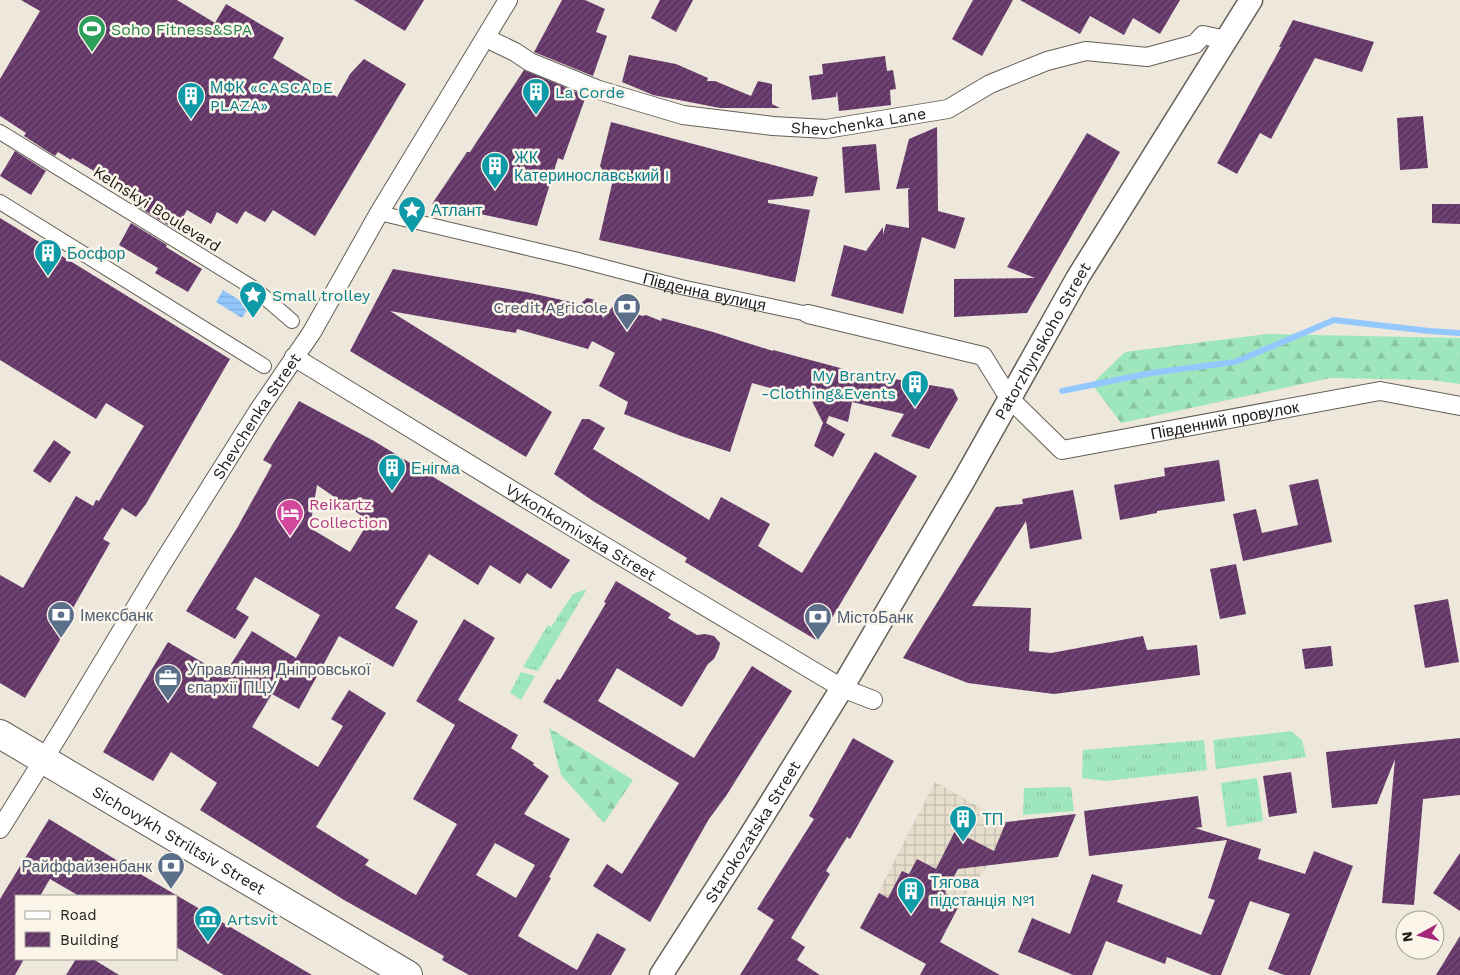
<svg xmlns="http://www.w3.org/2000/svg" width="1460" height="975" font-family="'Work Sans',sans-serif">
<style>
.industrial{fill:url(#industrial-grid)}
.grass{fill:url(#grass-tufts)}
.forest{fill:url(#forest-firs)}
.water{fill:url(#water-rules)}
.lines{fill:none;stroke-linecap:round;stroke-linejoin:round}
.stream{stroke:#93c8ff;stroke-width:6}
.building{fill:url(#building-hatch);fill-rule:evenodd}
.pedestrian-casing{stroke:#656057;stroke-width:16}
.minor-casing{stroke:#656057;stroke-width:20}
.tertiary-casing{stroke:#656057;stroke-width:25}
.primary-casing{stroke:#656057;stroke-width:30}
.pedestrian{stroke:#fff;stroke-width:14}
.minor{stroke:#fff;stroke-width:18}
.tertiary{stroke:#fff;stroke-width:22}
.primary{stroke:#fff;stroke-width:28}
.labels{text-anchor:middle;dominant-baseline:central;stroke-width:5;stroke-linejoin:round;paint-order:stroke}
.leisure-label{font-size:16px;fill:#27864d;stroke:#faf4e9;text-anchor:start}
.culture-label{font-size:16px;fill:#0d838f;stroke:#faf4e9;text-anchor:start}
.street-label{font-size:16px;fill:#22201c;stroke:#faf4e9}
.service-label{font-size:16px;fill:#4e5e75;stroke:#faf4e9;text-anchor:start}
.hotel-label{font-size:16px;fill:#b23c85;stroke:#faf4e9;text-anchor:start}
</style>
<defs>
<pattern id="industrial-grid" width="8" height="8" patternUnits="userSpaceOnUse" patternTransform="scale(1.25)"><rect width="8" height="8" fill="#e6ddcb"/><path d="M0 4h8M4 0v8" fill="none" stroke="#c5bdae"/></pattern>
<pattern id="grass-tufts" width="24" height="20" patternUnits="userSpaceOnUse" patternTransform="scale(1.25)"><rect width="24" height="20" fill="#9ee6bb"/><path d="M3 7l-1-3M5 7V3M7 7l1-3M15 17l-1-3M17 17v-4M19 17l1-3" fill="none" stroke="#88c5a0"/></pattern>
<pattern id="forest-firs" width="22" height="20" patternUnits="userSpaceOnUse" patternTransform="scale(1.25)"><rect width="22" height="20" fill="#9ee6bb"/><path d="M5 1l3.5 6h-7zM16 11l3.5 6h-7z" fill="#88c5a0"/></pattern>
<pattern id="water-rules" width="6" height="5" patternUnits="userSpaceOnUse" patternTransform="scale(1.25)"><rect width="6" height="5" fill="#93c8ff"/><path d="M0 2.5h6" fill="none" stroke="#7eacda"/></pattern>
<pattern id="building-hatch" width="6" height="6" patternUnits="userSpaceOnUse" patternTransform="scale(1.25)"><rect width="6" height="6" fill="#633667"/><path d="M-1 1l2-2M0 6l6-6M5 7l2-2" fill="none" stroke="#755178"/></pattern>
</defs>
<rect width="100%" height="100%" fill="#ede7dc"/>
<path class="industrial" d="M935 782 1006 822 988 865 961 902 928 964 860 928Z"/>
<path class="grass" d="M587 589 538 671 523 667 548 625 551 627 573 594Z
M521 672 535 676 521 700 510 693Z
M1291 731 1302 740 1306 757 1216 769 1213 740Z
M1204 740 1207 770 1105 781 1082 778 1083 750Z
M1257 778 1263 821 1227 827 1221 783Z
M1071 787 1074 811 1023 815 1024 788Z"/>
<path class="forest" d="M1267 334 1460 338V384L1432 380 1330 378 1121 423 1092 384 1125 352Z
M549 728 633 780 604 823 561 775Z"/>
<path class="water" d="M223 290 249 306 242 318 216 302Z"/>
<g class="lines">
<path class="stream" d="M1062 391 1151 373 1235 362 1334 320 1429 331 1460 333"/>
</g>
<path class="building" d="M21 0H177L215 23 226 4 284 38 273 58 337 97 350 74 364 59 406 84 315 236 273 210 265 222 245 211 237 224 217 212 211 224 187 210 176 230 140 208 145 201 72 158 71 160 58 152 55 156 24 136 26 133 0 116V79L40 11Z
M354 0H424L405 31Z
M562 0H585L605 9 596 32 607 36 593 76 534 52Z
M660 0H693L676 32 651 18Z
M973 0H1013L982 56 952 39Z
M1020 0H1180L1160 34 1133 18 1124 35 1090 16 1080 34Z
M1293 20 1374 42 1362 72 1315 58 1271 139 1260 133 1237 174 1217 163 1281 47H1279Z
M629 55 676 64 708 78 707 81H715L751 96 758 81 772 84V104L780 108H720L653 95 622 82Z
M885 56 887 71 893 70 896 89 890 90 891 105 839 111 837 91 836 97 812 100 809 76 823 74 822 64Z
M524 70 586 96 563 160 558 158 537 226 432 204 467 152H470Z
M1423 116 1428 168 1400 170 1397 118Z
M611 122 818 177 813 196 768 200V203L810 210 795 282 599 240 612 184 600 166Z
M937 127 938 211 965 218 955 249 922 237 903 314 831 296 844 245 866 251 883 227V235L886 224 909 228 908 190 910 188 896 189 909 139Z
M1087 133 1120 152 1027 313 954 317V279L1035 278 1007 267Z
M876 144 880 190 845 193 842 147Z
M15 151 46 171 31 195 0 176Z
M1432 204H1460V224L1432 223Z
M0 218 230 359 146 504 136 517 122 508 103 539 110 543 69 615 73 618 25 698 0 683V575L23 588 76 496 93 506 96 500 99 501 144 426 106 403 96 419 0 360Z
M131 223 167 245 166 247 202 269 188 292 155 273 158 268 119 245Z
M393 269 526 292 580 304 587 298 596 300 603 318 615 304 642 316 646 315 661 321 662 318 713 332 773 351V350L859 373 953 389 958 399 929 449 891 436 904 414 852 402 848 422 829 416 826 423 845 434 833 457 814 446 823 423 811 399 752 383 730 452 681 436 624 414 628 402 599 386 615 353 592 341 588 349 517 329 516 333 390 311 552 412 526 457 350 351Z
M299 401 374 441 570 560 551 589 527 573 520 584 490 565 478 585 429 554 395 608 418 621 393 667 339 636 299 709 272 694 252 727 318 767 343 726 331 719 349 690 386 713 316 827 369 860 365 865 416 895 457 824 413 799 455 725 416 701 464 619 495 638 458 700 518 735 511 748 534 763 533 765 549 776 524 814 570 839 549 877 551 878 518 936 577 970 597 933 626 949 611 975H469L442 960 444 956 344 900 200 810 217 783 171 752 153 781 103 752 168 642 224 675 252 631 296 658 320 615 255 577 236 609 249 617 235 639 186 611 237 528 272 465 263 460ZM317 485 369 521 350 552 310 528ZM495 843 535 865 516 898 476 875Z
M582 419H589L605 428 593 449 709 520 721 497 770 524 758 546 802 573 875 452 917 476 818 641 685 562 687 558 593 501 554 474Z
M54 440 71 452 50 483 33 471Z
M1219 460 1225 501 1157 511V513L1120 520 1114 485 1165 476 1164 468Z
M1318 479 1332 542 1243 561 1233 514 1256 509 1262 533 1298 525 1289 485Z
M1073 490 1082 539 1030 549 1026 521 972 606 1031 608 1029 651 1051 653 1143 636 1147 650 1197 645 1200 675 1054 694 968 683 903 658 996 507 1023 504 1022 499Z
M1236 564 1246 614 1220 619 1210 569Z
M616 581 671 614 668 618 697 635 705 634 714 636 720 643 719 648 714 659 708 664 682 707 617 668 598 701 694 758 752 666 792 691 726 796 709 819 650 922 593 886 607 864 622 874 679 783 543 702 557 679 560 680 606 603 604 602Z
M1448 599 1459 662 1425 668 1414 605Z
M1331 646 1333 666 1305 669 1302 649Z
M853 738 894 761 850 839 847 837 826 871 830 874 791 938 805 947 797 960 820 975H740L774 920 757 909 814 819 809 816Z
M1460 738V795L1423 799 1414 905 1382 903 1395 759 1377 804 1332 808 1326 752Z
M1291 772 1297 813 1269 817 1263 776Z
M1198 796 1202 827 1195 828 1261 849 1258 859 1305 874 1314 851 1353 866 1310 975H1284L1268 969 1290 914 1250 901 1221 975H1212L1167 957 1165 964 1106 941 1092 975H1073L1018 952 1032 918 1070 934 1092 874 1123 885 1117 902 1201 935 1215 900 1208 898 1227 840 1089 856 1084 811Z
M1076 814 1058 857 958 869 945 893 961 902 940 942 1000 975H920L926 964 860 928 879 893 888 898 902 871 909 874 917 859 936 869 955 831 994 851 1006 822Z
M49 819 113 858 312 975H224L176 947V896H79L50 879 40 896H16V959H24L15 975H0V899Z
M1460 853V911L1433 893Z
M1460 936V975H1436Z
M76 959H93L119 975H66Z"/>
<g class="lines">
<defs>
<g id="pedestrian">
<path d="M0 132 255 289 292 321"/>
<path d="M0 202 264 366"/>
<path id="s1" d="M379 213 574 259 681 287 808 314"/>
</g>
<g id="minor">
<path id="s2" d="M486 38 515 52 530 62 599 90 683 115 773 126 826 129 948 109 990 84 1047 61 1086 51 1147 57 1195 44 1203 35 1226 40"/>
<path id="s3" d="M808 314 983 356 1009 398 1062 450 1380 391 1460 406"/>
<path id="s4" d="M294 357 569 525 815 672 842 688 873 700"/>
<path id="s5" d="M0 829 60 733 160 567 258 411 312 332 379 213 508 0"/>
</g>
<g id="tertiary">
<path id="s6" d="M661 975 749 838 842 688 964 480 1078 277 1251 0"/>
</g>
<g id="primary">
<path id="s7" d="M0 734 408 975"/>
</g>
</defs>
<use href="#pedestrian" class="pedestrian-casing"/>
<use href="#minor" class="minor-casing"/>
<use href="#tertiary" class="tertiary-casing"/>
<use href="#primary" class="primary-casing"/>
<use href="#pedestrian" class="pedestrian"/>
<use href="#minor" class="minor"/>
<use href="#tertiary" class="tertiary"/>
<use href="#primary" class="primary"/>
</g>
<defs>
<symbol id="stadium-pin" viewBox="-11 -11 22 30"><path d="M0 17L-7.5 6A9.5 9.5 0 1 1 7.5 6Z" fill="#2e9e5b" stroke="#faf4e9"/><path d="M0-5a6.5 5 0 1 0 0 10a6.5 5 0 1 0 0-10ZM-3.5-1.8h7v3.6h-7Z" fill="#fff"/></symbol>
<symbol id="building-pin" viewBox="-11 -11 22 30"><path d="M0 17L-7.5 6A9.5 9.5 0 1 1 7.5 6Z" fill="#0f9aa8" stroke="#faf4e9"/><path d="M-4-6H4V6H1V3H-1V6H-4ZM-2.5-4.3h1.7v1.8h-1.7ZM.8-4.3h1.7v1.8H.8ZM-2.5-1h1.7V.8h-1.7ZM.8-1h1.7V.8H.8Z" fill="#fff"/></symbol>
<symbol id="sight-pin" viewBox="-11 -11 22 30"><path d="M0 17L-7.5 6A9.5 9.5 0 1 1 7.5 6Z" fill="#0f9aa8" stroke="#faf4e9"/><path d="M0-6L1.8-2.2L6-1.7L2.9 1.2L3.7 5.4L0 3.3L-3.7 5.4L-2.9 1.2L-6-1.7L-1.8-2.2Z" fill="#fff"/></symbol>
<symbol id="bank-pin" viewBox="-11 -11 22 30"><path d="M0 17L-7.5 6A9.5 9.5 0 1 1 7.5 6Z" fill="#5c6f8a" stroke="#faf4e9"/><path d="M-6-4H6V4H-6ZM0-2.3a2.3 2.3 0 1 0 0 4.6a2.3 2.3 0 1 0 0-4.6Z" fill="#fff"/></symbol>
<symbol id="hotel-pin" viewBox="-11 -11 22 30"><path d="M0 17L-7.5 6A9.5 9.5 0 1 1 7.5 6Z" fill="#d1479c" stroke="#faf4e9"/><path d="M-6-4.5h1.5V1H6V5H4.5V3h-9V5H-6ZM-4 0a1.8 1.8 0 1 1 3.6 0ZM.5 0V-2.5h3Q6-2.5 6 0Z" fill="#fff"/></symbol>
<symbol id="office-pin" viewBox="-11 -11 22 30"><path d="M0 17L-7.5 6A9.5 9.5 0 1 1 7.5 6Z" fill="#5c6f8a" stroke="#faf4e9"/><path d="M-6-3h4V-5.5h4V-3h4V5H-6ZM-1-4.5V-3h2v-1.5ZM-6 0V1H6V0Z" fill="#fff"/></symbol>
<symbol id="museum-pin" viewBox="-11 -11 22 30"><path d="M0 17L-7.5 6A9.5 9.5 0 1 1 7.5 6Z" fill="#0f9aa8" stroke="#faf4e9"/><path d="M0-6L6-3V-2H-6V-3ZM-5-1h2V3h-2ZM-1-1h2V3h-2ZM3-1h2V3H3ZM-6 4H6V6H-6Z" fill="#fff"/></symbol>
</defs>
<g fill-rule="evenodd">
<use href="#stadium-pin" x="76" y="13" width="32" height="43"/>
<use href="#building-pin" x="520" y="76" width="32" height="43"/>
<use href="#building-pin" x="175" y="80" width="32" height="43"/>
<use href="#building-pin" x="479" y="150" width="32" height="43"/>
<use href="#sight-pin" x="396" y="194" width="32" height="43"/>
<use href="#building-pin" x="32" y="237" width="32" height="43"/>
<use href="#sight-pin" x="237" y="279" width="32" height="43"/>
<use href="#bank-pin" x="611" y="291" width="32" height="43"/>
<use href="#building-pin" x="899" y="368" width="32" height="43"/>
<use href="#building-pin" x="376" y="452" width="32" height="43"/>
<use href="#hotel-pin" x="274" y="497" width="32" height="43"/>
<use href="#bank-pin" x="45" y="599" width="32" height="43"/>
<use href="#bank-pin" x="802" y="601" width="32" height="43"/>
<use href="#office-pin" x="152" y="662" width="32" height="43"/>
<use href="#building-pin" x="947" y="803" width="32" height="43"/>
<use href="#bank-pin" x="155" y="850" width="32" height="43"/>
<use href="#building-pin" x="895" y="875" width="32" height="43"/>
<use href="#museum-pin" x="192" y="903" width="32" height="43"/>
</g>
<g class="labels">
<g class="leisure-label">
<text x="111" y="29">Soho Fitness&amp;SPA</text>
</g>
<g class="culture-label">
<text x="210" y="87">МФК «CASCADE<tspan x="210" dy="18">PLAZA»</tspan></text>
<text x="555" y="92">La Corde</text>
<text x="514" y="157">ЖК<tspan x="514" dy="18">Катеринославський I</tspan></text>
<text x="431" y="210">Атлант</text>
<text x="67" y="253">Босфор</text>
<text x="272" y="295">Small trolley</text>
<text x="896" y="375" text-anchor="end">My Brantry<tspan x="896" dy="18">-Clothing&amp;Events</tspan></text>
<text x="411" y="468">Енігма</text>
<text x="982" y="819">ТП</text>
<text x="930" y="882">Тягова<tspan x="930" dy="18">підстанція №1</tspan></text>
<text x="227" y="919">Artsvit</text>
</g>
<g class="street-label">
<text stroke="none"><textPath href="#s2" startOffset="389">Shevchenka Lane</textPath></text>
<text transform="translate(157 209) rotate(32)">Kelnskyi Boulevard</text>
<text stroke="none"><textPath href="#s1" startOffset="335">Південна вулиця</textPath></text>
<text stroke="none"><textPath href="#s6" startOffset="740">Patorzhynskoho Street</textPath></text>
<text stroke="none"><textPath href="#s5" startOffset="486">Shevchenka Street</textPath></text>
<text stroke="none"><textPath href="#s3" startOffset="469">Південний провулок</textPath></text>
<text stroke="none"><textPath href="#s4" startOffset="336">Vykonkomivska Street</textPath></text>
<text stroke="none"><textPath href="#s6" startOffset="170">Starokozatska Street</textPath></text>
<text stroke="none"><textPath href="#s7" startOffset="208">Sichovykh Striltsiv Street</textPath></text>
</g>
<g class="service-label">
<text x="608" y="307" text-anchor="end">Credit Agricole</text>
<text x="80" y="615">Імексбанк</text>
<text x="837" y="617">МістоБанк</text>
<text x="187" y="669">Управління Дніпровської<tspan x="187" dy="18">єпархії ПЦУ</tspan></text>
<text x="152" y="866" text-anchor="end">Райффайзенбанк</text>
</g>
<g class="hotel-label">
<text x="309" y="504">Reikartz<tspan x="309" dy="18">Collection</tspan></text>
</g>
</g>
<rect x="15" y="895" width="162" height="65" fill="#faf4e9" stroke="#a49f97"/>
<rect x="25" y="911" width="25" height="8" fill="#ffffff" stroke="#a49f97"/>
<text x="60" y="920" font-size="15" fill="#22201c">Road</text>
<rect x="25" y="932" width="25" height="15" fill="url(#building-hatch)" stroke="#a49f97"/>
<text x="60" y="945" font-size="15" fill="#22201c">Building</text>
<g transform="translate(1420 935) rotate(262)"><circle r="24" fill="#faf4e9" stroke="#a49f97"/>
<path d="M0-4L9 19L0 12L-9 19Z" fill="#a52779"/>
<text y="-8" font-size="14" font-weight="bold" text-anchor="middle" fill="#22201c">N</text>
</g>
</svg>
